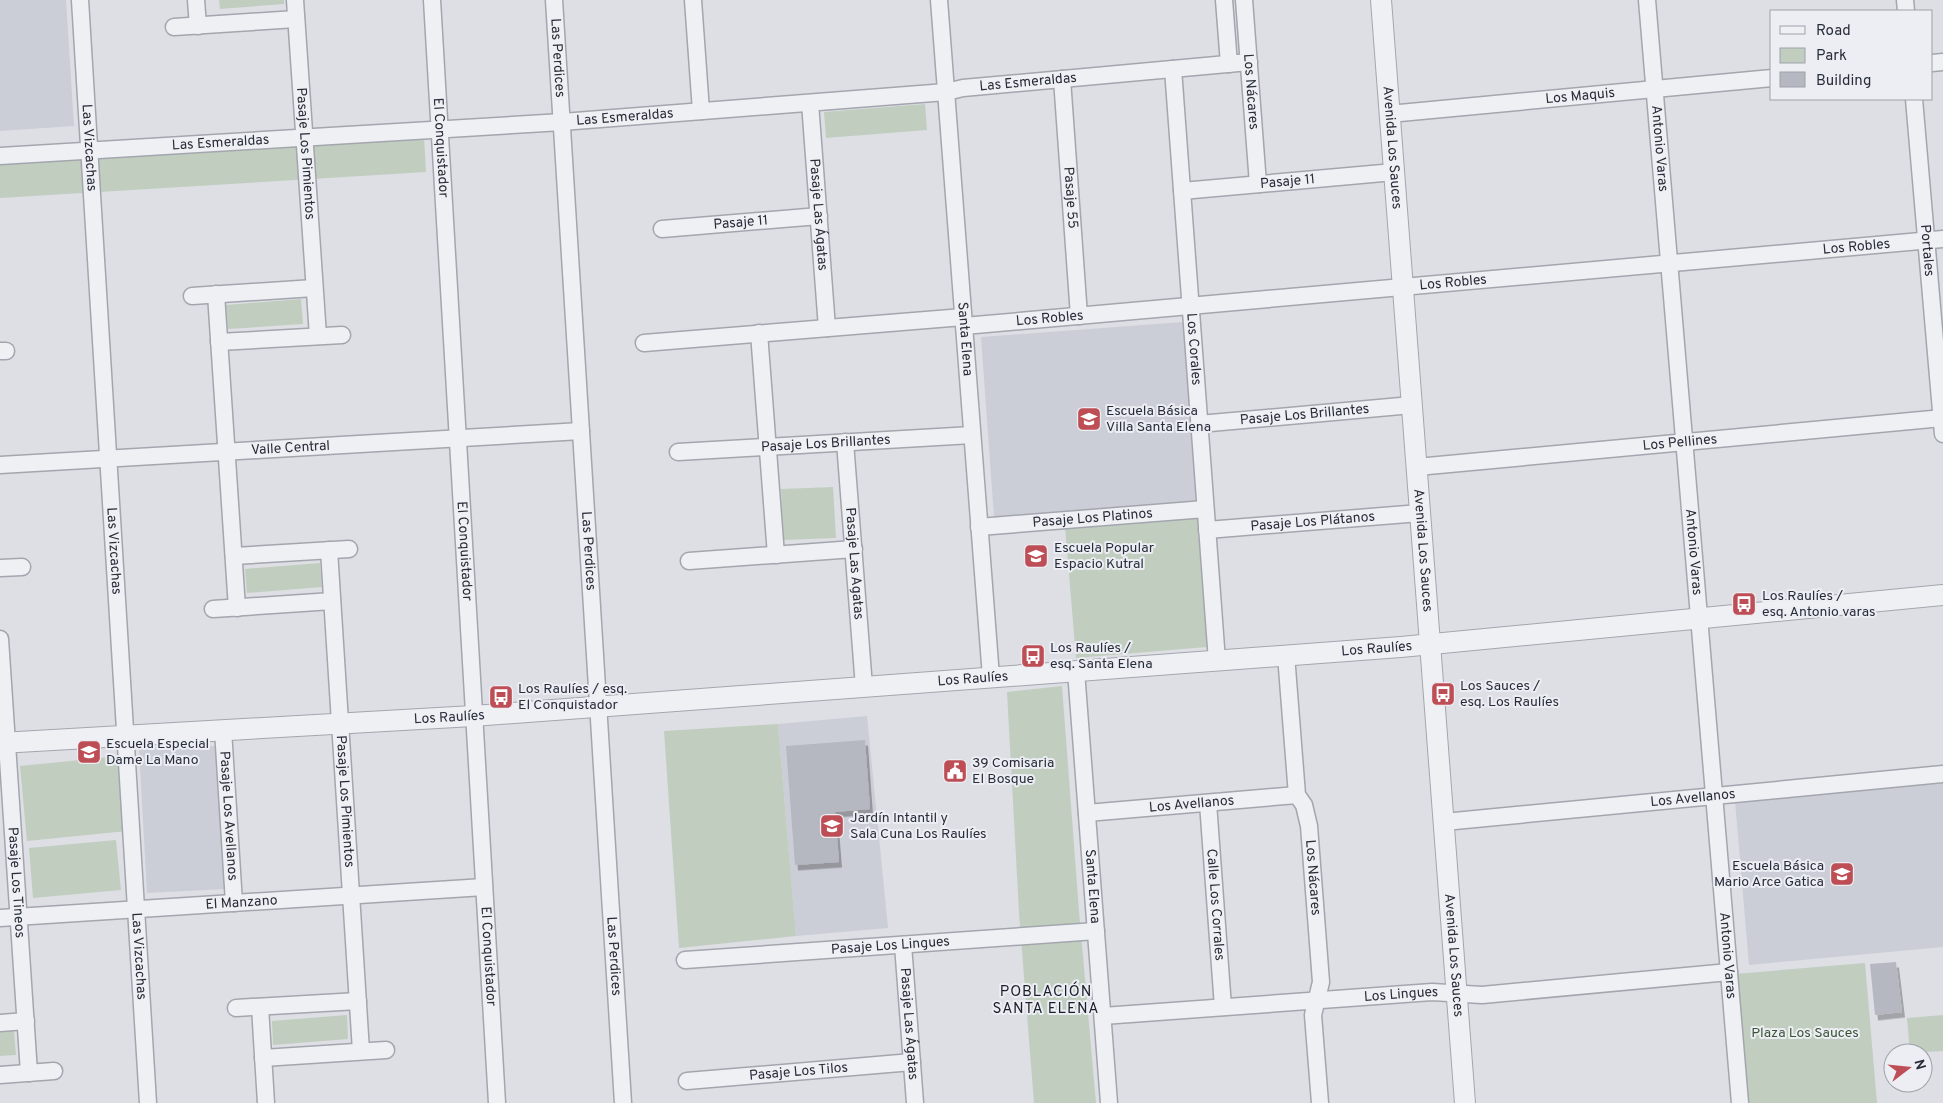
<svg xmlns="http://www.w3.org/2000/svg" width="1943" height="1103" font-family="Overpass,sans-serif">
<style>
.built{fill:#cbced6}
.green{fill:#c1cebf}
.building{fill:#b5b8c1;filter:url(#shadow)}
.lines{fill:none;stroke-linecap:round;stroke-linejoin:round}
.minor-casing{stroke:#a3a6ae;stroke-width:19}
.tertiary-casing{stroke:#a3a6ae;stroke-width:22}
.minor{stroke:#eff0f4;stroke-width:16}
.tertiary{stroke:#eff0f4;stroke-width:20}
.labels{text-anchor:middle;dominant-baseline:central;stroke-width:4;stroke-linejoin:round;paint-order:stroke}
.street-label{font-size:14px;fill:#282d3a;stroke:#eceef3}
.poi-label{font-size:14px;fill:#282d3a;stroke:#eceef3;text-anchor:start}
.park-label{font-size:14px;fill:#3a5437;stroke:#eceef3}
.neighbourhood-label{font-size:15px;letter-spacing:1px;fill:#1a1e2a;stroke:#eceef3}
</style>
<defs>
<filter id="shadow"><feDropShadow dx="3" dy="5.5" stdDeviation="0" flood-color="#0004"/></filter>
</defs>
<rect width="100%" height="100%" fill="#dddfe5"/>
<path class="built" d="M0 0H66L74 126 0 131Z
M1183 322 1197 502 994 517 981 337Z
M867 716 888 928 796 936 778 724Z
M217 746 226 889 147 893 139 748Z
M1943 783V947L1749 965 1735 801Z"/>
<path class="green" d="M219 0H284V4L220 9Z
M925 104 927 130 826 138 824 112Z
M424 137 426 172 0 198V164Z
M301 299 303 324 228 329 226 305Z
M833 487 836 538 783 540 781 489Z
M1197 516 1207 647 1076 658 1065 527Z
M320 563 322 587 247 593 245 569Z
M1062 686 1079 911 1096 1103H1034L1019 913 1007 692Z
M778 724 796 936 679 948 664 731Z
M120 756 127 831 27 841 20 766Z
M116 840 121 890 33 898 29 848Z
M1865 963 1877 1103H1746L1735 974Z
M347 1015 348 1039 273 1045 272 1021Z
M1943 1015V1051L1910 1053 1907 1018Z
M14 1031 16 1055 0 1056V1032Z"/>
<path class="building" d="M865 740 870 809 835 812 839 862 795 865 786 746Z
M1896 962 1902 1012 1875 1015 1870 964Z"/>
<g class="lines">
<defs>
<g id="minor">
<path id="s1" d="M80 0 148 1103"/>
<path d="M196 0 198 26"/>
<path id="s2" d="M295 0 318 336"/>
<path id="s3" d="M432 0 497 1103"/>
<path id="s4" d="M554 0 623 1103"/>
<path d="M693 0 701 111"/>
<path id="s5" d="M939 0 991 677"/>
<path d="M1224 0 1229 64"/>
<path id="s6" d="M1244 0 1258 184"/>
<path id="s7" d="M1647 0 1740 1103"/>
<path d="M1905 0 1906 11"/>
<path d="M174 27 296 19"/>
<path d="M1932 63 1943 62"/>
<path id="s8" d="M1173 69 1217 661"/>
<path id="s9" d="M1062 79 1079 316"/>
<path id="s10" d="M1914 99 1943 434"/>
<path id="s11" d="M810 103 827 328"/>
<path id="s12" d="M1389 114 1772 78"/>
<path id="s13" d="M0 156 562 122 946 92 963 88 1249 62"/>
<path id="s14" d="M1182 191 1394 172"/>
<path id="s15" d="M662 229 819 216"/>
<path d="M216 294 237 608"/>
<path d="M192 296 314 288"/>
<path id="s16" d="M964 326 1943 239"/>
<path d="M759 333 776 555"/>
<path d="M219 342 342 335"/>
<path d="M644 343 963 317"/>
<path d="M0 351H6"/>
<path id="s17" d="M1199 424 1412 405"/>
<path id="s18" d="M845 442 864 687"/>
<path id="s19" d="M678 452 972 435"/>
<path id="s20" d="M0 465 581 431"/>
<path id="s21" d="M1417 467 1943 418"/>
<path id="s22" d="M979 527 1205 509"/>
<path id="s23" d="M1207 530 1420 513"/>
<path id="s24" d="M329 550 361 1051"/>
<path d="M234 556 349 549"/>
<path d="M689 561 854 549"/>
<path d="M0 568 22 567"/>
<path d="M213 609 332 601"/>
<path id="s25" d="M0 639 29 1073"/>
<path id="s26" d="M1286 655 1297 795 1304 805 1309 826 1321 982 1313 1015 1320 1103"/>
<path id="s27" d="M1076 671 1109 1103"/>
<path id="s28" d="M223 730 234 903"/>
<path id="s29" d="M1208 803 1223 1007"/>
<path id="s30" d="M1087 813 1297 795"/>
<path id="s31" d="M1444 822 1943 774"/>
<path id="s32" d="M0 918 484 887"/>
<path id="s33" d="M903 945 915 1103"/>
<path id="s34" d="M685 960 1096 931"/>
<path d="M260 1007 266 1103"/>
<path d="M236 1008 358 1001"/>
<path id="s35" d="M1103 1016 1432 992 1482 995 1729 972"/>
<path d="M0 1023 26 1021"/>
<path d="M263 1058 386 1050"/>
<path d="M0 1075 54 1071"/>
<path id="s36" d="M687 1081 912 1062"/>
</g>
<g id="tertiary">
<path id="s37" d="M1381 0 1465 1103"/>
<path id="s38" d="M0 743 473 716 1401 647 1943 595"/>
</g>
</defs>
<use href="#minor" class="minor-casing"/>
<use href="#tertiary" class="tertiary-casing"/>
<use href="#minor" class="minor"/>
<use href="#tertiary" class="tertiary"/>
</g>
<defs>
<symbol id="school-square" viewBox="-11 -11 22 22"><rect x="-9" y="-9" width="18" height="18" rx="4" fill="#be4e55" stroke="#eceef3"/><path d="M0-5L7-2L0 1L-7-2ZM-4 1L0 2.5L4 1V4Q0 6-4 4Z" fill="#fff"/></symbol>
<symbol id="bus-square" viewBox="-11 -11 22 22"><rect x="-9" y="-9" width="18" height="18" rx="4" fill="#be4e55" stroke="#eceef3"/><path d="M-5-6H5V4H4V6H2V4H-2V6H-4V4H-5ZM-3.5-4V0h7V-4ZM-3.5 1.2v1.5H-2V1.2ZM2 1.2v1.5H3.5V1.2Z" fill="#fff"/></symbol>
<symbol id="civic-square" viewBox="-11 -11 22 22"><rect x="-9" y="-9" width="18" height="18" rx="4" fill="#be4e55" stroke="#eceef3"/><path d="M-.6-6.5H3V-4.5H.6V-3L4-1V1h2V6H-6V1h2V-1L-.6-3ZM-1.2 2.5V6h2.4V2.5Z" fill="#fff"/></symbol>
</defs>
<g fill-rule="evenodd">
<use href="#school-square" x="1075" y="405" width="28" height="28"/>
<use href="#school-square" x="1022" y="542" width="28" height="28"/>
<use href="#bus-square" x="1730" y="590" width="28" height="28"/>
<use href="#bus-square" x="1019" y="642" width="28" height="28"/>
<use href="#bus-square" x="1429" y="680" width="28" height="28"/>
<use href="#bus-square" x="487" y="683" width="28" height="28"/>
<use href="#school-square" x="75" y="738" width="28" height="28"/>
<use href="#civic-square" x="941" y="757" width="28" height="28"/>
<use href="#school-square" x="818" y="812" width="28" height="28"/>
<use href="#school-square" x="1828" y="860" width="28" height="28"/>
</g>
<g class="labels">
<g class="street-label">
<text stroke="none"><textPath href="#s4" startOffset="58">Las Perdices</textPath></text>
<text stroke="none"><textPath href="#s13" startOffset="1031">Las Esmeraldas</textPath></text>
<text stroke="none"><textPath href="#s6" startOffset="92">Los Nácares</textPath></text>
<text stroke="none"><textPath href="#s12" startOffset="192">Los Maquis</textPath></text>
<text stroke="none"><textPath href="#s13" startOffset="626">Las Esmeraldas</textPath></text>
<text stroke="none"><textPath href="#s13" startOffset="221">Las Esmeraldas</textPath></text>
<text stroke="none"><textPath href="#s1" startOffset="148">Las Vizcachas</textPath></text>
<text stroke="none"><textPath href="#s3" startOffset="148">El Conquistador</textPath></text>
<text stroke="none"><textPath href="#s37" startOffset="148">Avenida Los Sauces</textPath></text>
<text stroke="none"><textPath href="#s7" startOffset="149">Antonio Varas</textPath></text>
<text stroke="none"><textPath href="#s2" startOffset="154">Pasaje Los Pimientos</textPath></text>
<text stroke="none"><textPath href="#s14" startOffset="106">Pasaje 11</textPath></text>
<text stroke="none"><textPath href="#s9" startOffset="119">Pasaje 55</textPath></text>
<text stroke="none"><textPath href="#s11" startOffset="112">Pasaje Las Ágatas</textPath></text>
<text stroke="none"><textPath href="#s15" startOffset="79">Pasaje 11</textPath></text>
<text stroke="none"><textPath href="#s16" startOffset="896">Los Robles</textPath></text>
<text stroke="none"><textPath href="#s10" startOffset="152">Portales</textPath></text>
<text stroke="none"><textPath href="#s16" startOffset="491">Los Robles</textPath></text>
<text stroke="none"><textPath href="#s16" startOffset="86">Los Robles</textPath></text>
<text stroke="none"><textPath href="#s5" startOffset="340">Santa Elena</textPath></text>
<text stroke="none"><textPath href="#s8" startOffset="281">Los Corales</textPath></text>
<text stroke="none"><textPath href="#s17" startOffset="106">Pasaje Los Brillantes</textPath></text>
<text stroke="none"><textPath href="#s21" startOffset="264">Los Pellines</textPath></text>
<text stroke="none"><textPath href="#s19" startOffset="148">Pasaje Los Brillantes</textPath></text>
<text stroke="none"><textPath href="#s20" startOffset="291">Valle Central</textPath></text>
<text stroke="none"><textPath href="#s22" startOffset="114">Pasaje Los Platinos</textPath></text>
<text stroke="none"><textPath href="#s23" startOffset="106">Pasaje Los Plátanos</textPath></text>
<text stroke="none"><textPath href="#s37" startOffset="552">Avenida Los Sauces</textPath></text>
<text stroke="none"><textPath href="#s7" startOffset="554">Antonio Varas</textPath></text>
<text stroke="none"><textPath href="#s1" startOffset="552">Las Vizcachas</textPath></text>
<text stroke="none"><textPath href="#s3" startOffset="552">El Conquistador</textPath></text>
<text stroke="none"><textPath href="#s4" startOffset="552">Las Perdices</textPath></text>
<text stroke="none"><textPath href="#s18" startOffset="122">Pasaje Las Agatas</textPath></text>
<text stroke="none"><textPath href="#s38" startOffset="1380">Los Raulíes</textPath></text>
<text stroke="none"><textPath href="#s38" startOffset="975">Los Raulíes</textPath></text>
<text stroke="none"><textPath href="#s38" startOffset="450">Los Raulíes</textPath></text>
<text stroke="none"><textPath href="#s31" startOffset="250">Los Avellanos</textPath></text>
<text stroke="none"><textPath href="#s24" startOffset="252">Pasaje Los Pimientos</textPath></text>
<text stroke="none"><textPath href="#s30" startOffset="105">Los Avellanos</textPath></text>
<text stroke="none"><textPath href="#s28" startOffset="86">Pasaje Los Avellanos</textPath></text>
<text stroke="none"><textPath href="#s26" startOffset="226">Los Nácares</textPath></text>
<text stroke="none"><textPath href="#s25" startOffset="244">Pasaje Los Tineos</textPath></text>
<text stroke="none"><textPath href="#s27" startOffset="216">Santa Elena</textPath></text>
<text stroke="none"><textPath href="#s32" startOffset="242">El Manzano</textPath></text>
<text stroke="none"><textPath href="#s29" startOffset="102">Calle Los Corrales</textPath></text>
<text stroke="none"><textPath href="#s34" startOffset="206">Pasaje Los Lingues</textPath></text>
<text stroke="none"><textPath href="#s37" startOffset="958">Avenida Los Sauces</textPath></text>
<text stroke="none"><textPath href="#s7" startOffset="959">Antonio Varas</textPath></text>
<text stroke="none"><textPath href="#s1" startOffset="958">Las Vizcachas</textPath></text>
<text stroke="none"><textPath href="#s3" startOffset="958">El Conquistador</textPath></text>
<text stroke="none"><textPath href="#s4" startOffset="958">Las Perdices</textPath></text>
<text stroke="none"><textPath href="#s35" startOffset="299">Los Lingues</textPath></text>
<text stroke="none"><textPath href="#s33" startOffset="79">Pasaje Las Ágatas</textPath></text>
<text stroke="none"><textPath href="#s36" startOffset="112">Pasaje Los Tilos</textPath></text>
</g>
<g class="poi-label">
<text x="1106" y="411">Escuela Básica<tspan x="1106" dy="16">Villa Santa Elena</tspan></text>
<text x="1054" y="548">Escuela Popular<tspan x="1054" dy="16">Espacio Kutral</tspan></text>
<text x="1762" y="596">Los Raulíes /<tspan x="1762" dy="16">esq. Antonio varas</tspan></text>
<text x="1050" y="648">Los Raulíes /<tspan x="1050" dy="16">esq. Santa Elena</tspan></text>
<text x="1460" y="686">Los Sauces /<tspan x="1460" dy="16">esq. Los Raulíes</tspan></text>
<text x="518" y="689">Los Raulíes / esq.<tspan x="518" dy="16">El Conquistador</tspan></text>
<text x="106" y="744">Escuela Especial<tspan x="106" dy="16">Dame La Mano</tspan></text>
<text x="972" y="763">39 Comisaria<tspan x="972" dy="16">El Bosque</tspan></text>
<text x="850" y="818">Jardín Intantil y<tspan x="850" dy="16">Sala Cuna Los Raulíes</tspan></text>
<text x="1824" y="866" text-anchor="end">Escuela Básica<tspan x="1824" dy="16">Mario Arce Gatica</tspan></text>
</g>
<g class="park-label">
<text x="1805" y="1033">Plaza Los Sauces</text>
</g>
<g class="neighbourhood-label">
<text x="1046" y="992">POBLACIÓN<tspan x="1046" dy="17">SANTA ELENA</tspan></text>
</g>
</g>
<rect x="1770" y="10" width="162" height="90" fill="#eceef3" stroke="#9ea1a9"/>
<rect x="1780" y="26" width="25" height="8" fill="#eff0f4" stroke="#9ea1a9"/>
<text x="1816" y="35" font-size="15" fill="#282d3a">Road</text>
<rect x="1780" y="48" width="25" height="15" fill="#c1cebf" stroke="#9ea1a9"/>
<text x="1816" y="60" font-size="15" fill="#282d3a">Park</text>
<rect x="1780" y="72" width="25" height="15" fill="#b5b8c1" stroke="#9ea1a9"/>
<text x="1816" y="85" font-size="15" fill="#282d3a">Building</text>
<g transform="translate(1908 1068) rotate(74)"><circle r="24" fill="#eceef3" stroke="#9ea1a9"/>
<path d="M0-4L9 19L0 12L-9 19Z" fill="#be4e55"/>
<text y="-8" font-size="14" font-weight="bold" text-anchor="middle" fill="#282d3a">N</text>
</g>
</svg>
